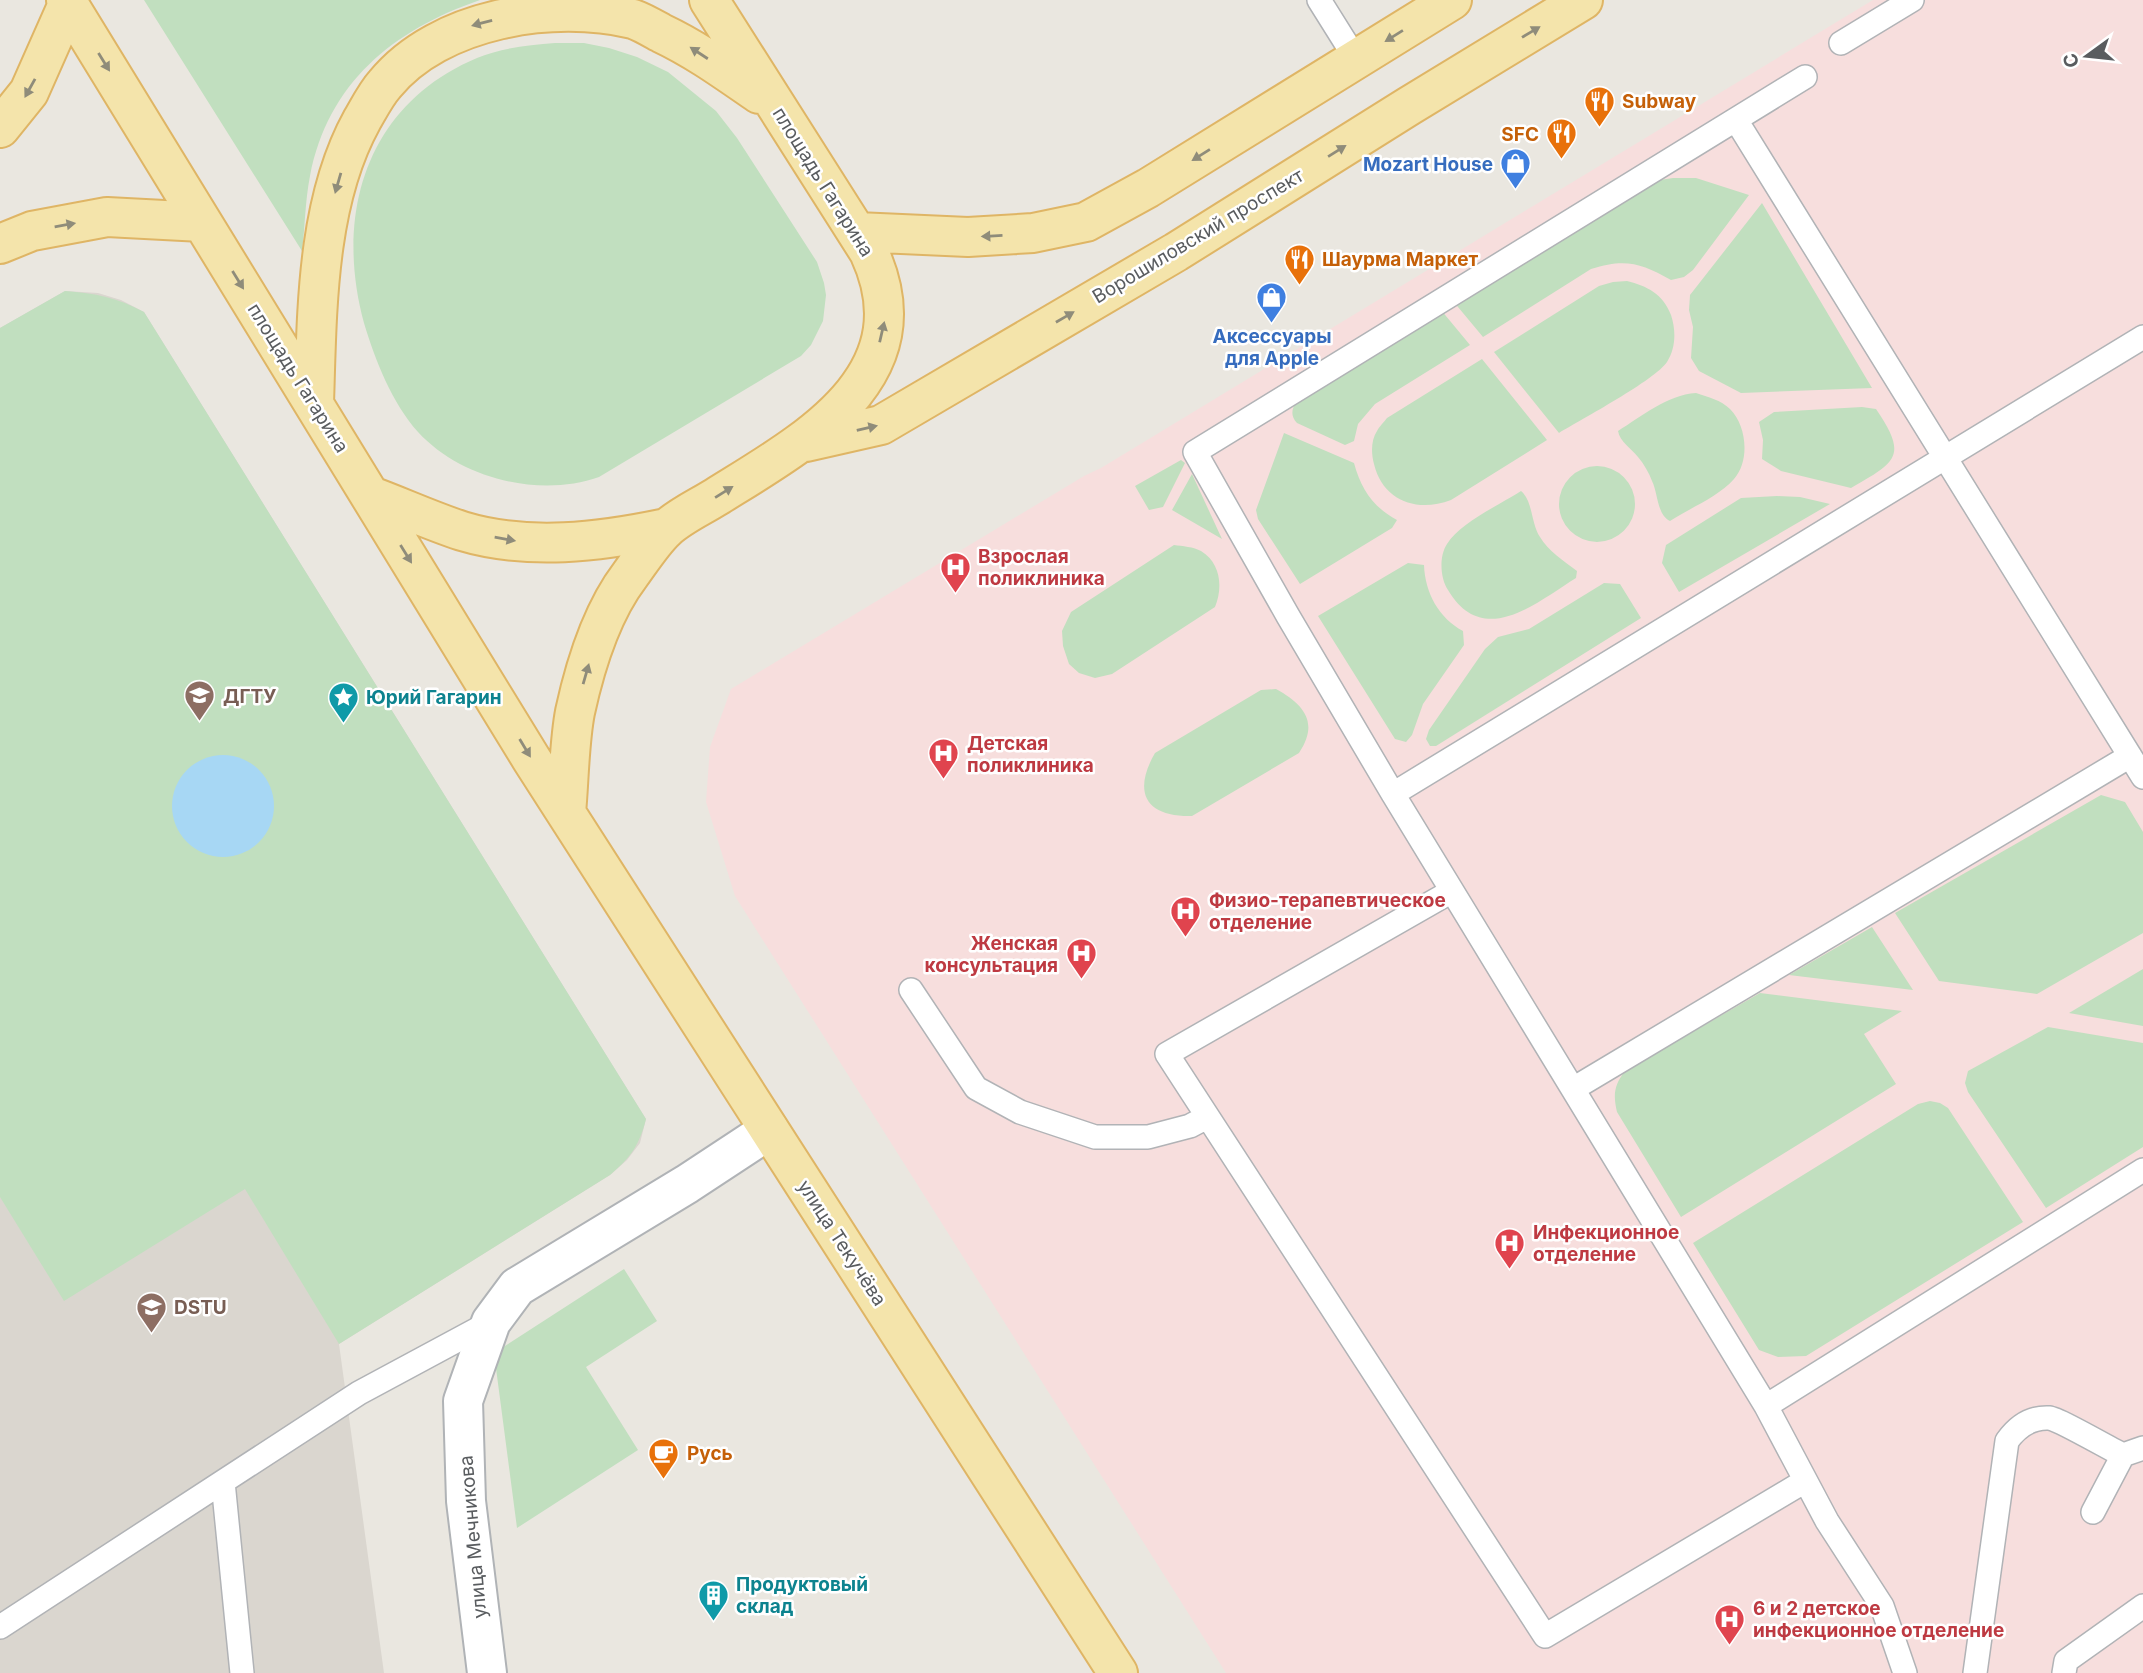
<svg xmlns="http://www.w3.org/2000/svg" width="2143" height="1673" font-family="Inter,sans-serif">
<style>
.education{fill:#dad6cf}
.medical{fill:#f7dedd}
.green{fill:#c1dfbf}
.water{fill:#a7d7f4}
.lines{fill:none;stroke-linecap:round;stroke-linejoin:round}
.lane-casing{stroke:#b1b3b6;stroke-width:26}
.secondary-casing{stroke:#b0b3b6;stroke-width:42}
.primary-casing{stroke:#dfb565;stroke-width:42}
.lane{stroke:#fff;stroke-width:23}
.secondary{stroke:#fff;stroke-width:38}
.primary{stroke:#f4e4ab;stroke-width:38}
.oneway{fill:#8f8c7a}
.labels{text-anchor:middle;dominant-baseline:central;stroke-width:5;stroke-linejoin:round;paint-order:stroke}
.food-label{font-size:19px;font-weight:bold;fill:#c56008;stroke:#fff;text-anchor:start}
.shop-label{font-size:19px;font-weight:bold;fill:#366cbe;stroke:#fff;text-anchor:end}
.street-label{font-size:19px;fill:#595c5f;stroke:#fff}
.health-label{font-size:19px;font-weight:bold;fill:#be3a42;stroke:#fff;text-anchor:start}
.education-label{font-size:19px;font-weight:bold;fill:#785e54;stroke:#fff;text-anchor:start}
.culture-label{font-size:19px;font-weight:bold;fill:#0d838f;stroke:#fff;text-anchor:start}
</style>
<rect width="100%" height="100%" fill="#eae7e0"/>
<path class="education" d="M65 291 98 293 121 300 144 312 646 1119 640 1143 627 1160 610 1175 339 1344 384 1673H0V328Z"/>
<path class="medical" d="M1873 0H2143V1673H1226L735 896 706 802 710 747 731 689 1084 476 1101 468Z"/>
<path class="green" d="M144 0H480C393 30 328 83 310 176 305 201 305 227 302 251Z
M555 43H584L609 48 637 57 668 72 716 111 737 138 817 262 824 283 826 295 823 321 811 345 801 356 599 477C540 498 461 479 418 432 392 403 375 360 364 323 334 213 367 104 477 58 502 48 528 45 555 43Z
M1673 178H1696L1749 195 1693 270 1684 277 1671 280C1641 263 1625 258 1591 269L1483 337 1453 301 1653 181Z
M1762 203 1872 388 1741 393 1699 371 1691 358 1693 327 1689 310 1690 295Z
M1627 281C1647 286 1663 294 1671 315 1676 330 1676 348 1667 362 1655 380 1582 419 1559 433L1494 352 1599 286 1613 282Z
M65 291C95 293 118 298 144 312L646 1119C639 1146 631 1157 610 1175L339 1344 245 1189 64 1301 0 1197V328Z
M1441 310 1470 345 1375 404 1358 424 1354 441 1345 445 1297 423C1286 411 1297 401 1305 392Z
M1482 359 1547 440 1451 500C1417 513 1383 501 1374 464 1371 453 1371 440 1377 431 1379 427 1384 422 1387 418Z
M1696 393C1708 397 1721 400 1730 409 1747 426 1750 461 1734 479 1718 497 1690 508 1670 521 1657 515 1658 493 1652 481 1649 473 1644 464 1638 457 1631 448 1620 442 1618 431 1642 416 1667 395 1696 393Z
M1862 407 1876 409C1908 456 1897 462 1851 488L1781 471 1762 459 1763 440 1759 422 1774 412Z
M1284 433 1354 463C1361 489 1373 507 1397 520L1392 528 1300 584 1258 519 1256 510Z
M1181 460 1185 463 1163 507 1149 510 1135 486Z
M1559 504a38 38 0 1 1 76 0a38 38 0 1 1-76 0Z
M1192 474 1222 539 1172 510Z
M1521 491C1533 501 1531 524 1540 537 1548 551 1564 561 1577 571L1576 578C1536 603 1483 649 1448 590 1440 578 1439 556 1447 544 1460 523 1499 505 1521 491Z
M1777 496 1800 497 1830 504 1679 592 1662 563 1666 545 1741 498Z
M1174 545C1182 546 1194 547 1201 551 1221 563 1223 588 1215 607L1112 674 1095 678 1079 673 1069 664 1063 646 1062 631 1071 612Z
M1408 563 1424 565C1425 593 1439 618 1463 631L1464 645 1423 704 1412 735 1406 742 1395 739 1318 616Z
M1604 583 1620 584 1641 618 1436 746H1430L1426 739 1429 730 1485 649 1498 637 1529 629Z
M1276 689C1305 705 1319 723 1299 753L1192 816C1146 817 1132 793 1155 753L1261 690Z
M2101 795 2125 802 2143 832V933L2037 994 1939 981 1895 913Z
M1872 927 1913 990 1789 975Z
M2143 969V1026L2069 1013Z
M1760 993 1902 1011 1864 1034 1896 1084 1681 1217 1617 1112C1613 1095 1614 1085 1625 1071Z
M2048 1027 2143 1043V1147L2046 1208 1968 1092 1965 1083 1968 1071Z
M1930 1101 1940 1103 1948 1108 2023 1222 1806 1356 1778 1357 1759 1350 1693 1243 1918 1104Z
M624 1269 657 1321 586 1367 638 1450 517 1528 494 1353Z"/>
<path class="water" d="M172 806a51 51 0 1 1 102 0a51 51 0 1 1-102 0Z"/>
<g class="lines">
<defs>
<path id="lane" d="M1319 0 1356 59
M1841 43 1912 0
M1805 77 1195 452 1288 616 1393 794 1766 1406 1827 1521 1882 1606 1905 1673
M1736 120 2143 777
M1393 794 2143 337
M1452 891 1167 1054 1545 1636 1805 1481
M911 990 976 1088 1020 1112 1095 1137H1148L1190 1126 1207 1117
M1573 1089 2130 756
M1766 1406 2143 1170
M223 1482 242 1673
M2093 1512 2123 1455 2143 1448
M0 1627 359 1393 491 1322
M1975 1673 2007 1441C2017 1427 2030 1417 2049 1418 2059 1419 2110 1449 2123 1455
M2064 1673 2066 1661 2143 1606"/>
<path id="secondary" d="M487 1673 466 1501 463 1401 491 1322 517 1287 687 1184 769 1130"/>
<path id="primary" d="M66 0 532 760 1118 1673
M0 128 29 92 68 4
M857 232 968 237 1033 233 1086 222 1148 188 1452 0
M0 244 32 231 107 217 202 222
M314 404C317 312 316 203 362 120 369 108 376 94 385 84 439 18 553 0 633 19 642 22 652 28 661 33 697 50 727 72 759 94
M806 442 881 425 1176 252 1409 106 1583 0
M371 496C401 507 431 521 462 531 528 551 600 542 666 528
M566 813C569 782 569 743 575 712 585 666 601 613 630 575 641 560 653 541 666 529 680 516 700 507 716 497 804 442 927 377 869 252L709 0"/>
</defs>
<use href="#lane" class="lane-casing"/>
<use href="#secondary" class="secondary-casing"/>
<use href="#primary" class="primary-casing"/>
<use href="#lane" class="lane"/>
<use href="#secondary" class="secondary"/>
<use href="#primary" class="primary"/>
</g>
<defs><path id="oneway-solid" d="M-6-.8H1V-3.2L6.5 0L1 3.2V.8H-6Z" transform="scale(1.75)"/></defs>
<g class="oneway">
<use href="#oneway-solid" transform="translate(482 23) rotate(165)"/>
<use href="#oneway-solid" transform="translate(1531 32) rotate(-31)"/>
<use href="#oneway-solid" transform="translate(1394 36) rotate(148)"/>
<use href="#oneway-solid" transform="translate(699 53) rotate(-147)"/>
<use href="#oneway-solid" transform="translate(104 62) rotate(58)"/>
<use href="#oneway-solid" transform="translate(30 88) rotate(119)"/>
<use href="#oneway-solid" transform="translate(1337 151) rotate(-32)"/>
<use href="#oneway-solid" transform="translate(1201 155) rotate(148)"/>
<use href="#oneway-solid" transform="translate(338 183) rotate(106)"/>
<use href="#oneway-solid" transform="translate(65 225) rotate(-10)"/>
<use href="#oneway-solid" transform="translate(992 236) rotate(177)"/>
<use href="#oneway-solid" transform="translate(238 280) rotate(58)"/>
<use href="#oneway-solid" transform="translate(1065 317) rotate(-30)"/>
<use href="#oneway-solid" transform="translate(882 332) rotate(-77)"/>
<use href="#oneway-solid" transform="translate(867 428) rotate(-13)"/>
<use href="#oneway-solid" transform="translate(724 492) rotate(-32)"/>
<use href="#oneway-solid" transform="translate(505 539) rotate(10)"/>
<use href="#oneway-solid" transform="translate(406 554) rotate(58)"/>
<use href="#oneway-solid" transform="translate(586 674) rotate(-74)"/>
<use href="#oneway-solid" transform="translate(525 748) rotate(59)"/>
</g>
<defs>
<symbol id="restaurant-pin" viewBox="-11 -11 22 30"><path d="M0 17L-7.5 6A9.5 9.5 0 1 1 7.5 6Z" fill="#e8710a" stroke="#fff"/><path d="M-5-6h1v4h1v-4h1v4h1v-4h1v5L-1.5 .5V6h-2V.5L-5-1ZM5-6V6H3V1.5H1.5Q1.5-4 5-6Z" fill="#fff"/></symbol>
<symbol id="shop-pin" viewBox="-11 -11 22 30"><path d="M0 17L-7.5 6A9.5 9.5 0 1 1 7.5 6Z" fill="#3f7fe0" stroke="#fff"/><path d="M-5-2.5h2.3a2.7 3.5 0 0 1 5.4 0H5L5.5 6h-11ZM-1.5-2.5h3a1.5 2.3 0 0 0-3 0Z" fill="#fff"/></symbol>
<symbol id="hospital-pin" viewBox="-11 -11 22 30"><path d="M0 17L-7.5 6A9.5 9.5 0 1 1 7.5 6Z" fill="#e0444e" stroke="#fff"/><path d="M-5-5h3v3.5h4V-5h3V5h-3V1.5h-4V5h-3Z" fill="#fff"/></symbol>
<symbol id="university-pin" viewBox="-11 -11 22 30"><path d="M0 17L-7.5 6A9.5 9.5 0 1 1 7.5 6Z" fill="#8d6e63" stroke="#fff"/><path d="M0-5L7-2L0 1L-7-2ZM-4 1L0 2.5L4 1V4Q0 6-4 4Z" fill="#fff"/></symbol>
<symbol id="sight-pin" viewBox="-11 -11 22 30"><path d="M0 17L-7.5 6A9.5 9.5 0 1 1 7.5 6Z" fill="#0f9aa8" stroke="#fff"/><path d="M0-6L1.8-2.2L6-1.7L2.9 1.2L3.7 5.4L0 3.3L-3.7 5.4L-2.9 1.2L-6-1.7L-1.8-2.2Z" fill="#fff"/></symbol>
<symbol id="cafe-pin" viewBox="-11 -11 22 30"><path d="M0 17L-7.5 6A9.5 9.5 0 1 1 7.5 6Z" fill="#e8710a" stroke="#fff"/><path d="M-5.5-4.5H6V0H3Q3 3.5 0 3.5H-2.5Q-5.5 3.5-5.5 0ZM3-3.2v2h1.7v-2ZM-6 4.5H4V6H-6Z" fill="#fff"/></symbol>
<symbol id="building-pin" viewBox="-11 -11 22 30"><path d="M0 17L-7.5 6A9.5 9.5 0 1 1 7.5 6Z" fill="#0f9aa8" stroke="#fff"/><path d="M-4-6H4V6H1V3H-1V6H-4ZM-2.5-4.3h1.7v1.8h-1.7ZM.8-4.3h1.7v1.8H.8ZM-2.5-1h1.7V.8h-1.7ZM.8-1h1.7V.8H.8Z" fill="#fff"/></symbol>
</defs>
<g fill-rule="evenodd">
<use href="#restaurant-pin" x="1582" y="84" width="35" height="47"/>
<use href="#restaurant-pin" x="1544" y="116" width="35" height="47"/>
<use href="#shop-pin" x="1498" y="146" width="35" height="47"/>
<use href="#restaurant-pin" x="1282" y="242" width="35" height="47"/>
<use href="#shop-pin" x="1254" y="280" width="35" height="47"/>
<use href="#hospital-pin" x="938" y="550" width="35" height="47"/>
<use href="#university-pin" x="182" y="678" width="35" height="47"/>
<use href="#sight-pin" x="326" y="680" width="35" height="47"/>
<use href="#hospital-pin" x="926" y="736" width="35" height="47"/>
<use href="#hospital-pin" x="1168" y="894" width="35" height="47"/>
<use href="#hospital-pin" x="1064" y="936" width="35" height="47"/>
<use href="#hospital-pin" x="1492" y="1226" width="35" height="47"/>
<use href="#university-pin" x="134" y="1290" width="35" height="47"/>
<use href="#cafe-pin" x="646" y="1436" width="35" height="47"/>
<use href="#building-pin" x="696" y="1578" width="35" height="47"/>
<use href="#hospital-pin" x="1712" y="1602" width="35" height="47"/>
</g>
<g class="labels">
<g class="food-label">
<text x="1622" y="101">Subway</text>
<text x="1539" y="134" text-anchor="end">SFC</text>
<text x="1322" y="259">Шаурма Маркет</text>
<text x="687" y="1453">Русь</text>
</g>
<g class="shop-label">
<text x="1493" y="164">Mozart House</text>
<text x="1272" y="336" text-anchor="middle">Аксессуары<tspan x="1272" dy="22">для Apple</tspan></text>
</g>
<g class="street-label">
<text transform="translate(823 182) rotate(58)">площадь Гагарина</text>
<text transform="translate(1198 236) rotate(-31)">Ворошиловский проспект</text>
<text transform="translate(298 378) rotate(58)">площадь Гагарина</text>
<text transform="translate(842 1243) rotate(57)">улица Текучёва</text>
<text transform="translate(473 1537) rotate(-95)">улица Мечникова</text>
</g>
<g class="health-label">
<text x="978" y="556">Взрослая<tspan x="978" dy="22">поликлиника</tspan></text>
<text x="967" y="743">Детская<tspan x="967" dy="22">поликлиника</tspan></text>
<text x="1209" y="900">Физио-терапевтическое<tspan x="1209" dy="22">отделение</tspan></text>
<text x="1058" y="943" text-anchor="end">Женская<tspan x="1058" dy="22">консультация</tspan></text>
<text x="1533" y="1232">Инфекционное<tspan x="1533" dy="22">отделение</tspan></text>
<text x="1753" y="1608">6 и 2 детское<tspan x="1753" dy="22">инфекционное отделение</tspan></text>
</g>
<g class="education-label">
<text x="223" y="696">ДГТУ</text>
<text x="174" y="1307">DSTU</text>
</g>
<g class="culture-label">
<text x="366" y="697">Юрий Гагарин</text>
<text x="736" y="1584">Продуктовый<tspan x="736" dy="22">склад</tspan></text>
</g>
</g>
<g transform="translate(2087 56) rotate(255)" stroke="#ffffff" stroke-width="5" paint-order="stroke">
<path d="M0-5L12 26L0 18L-12 26Z" fill="#595c5f"/>
<text y="-10" font-size="19" font-weight="bold" text-anchor="middle" fill="#595c5f">С</text>
</g>
</svg>
